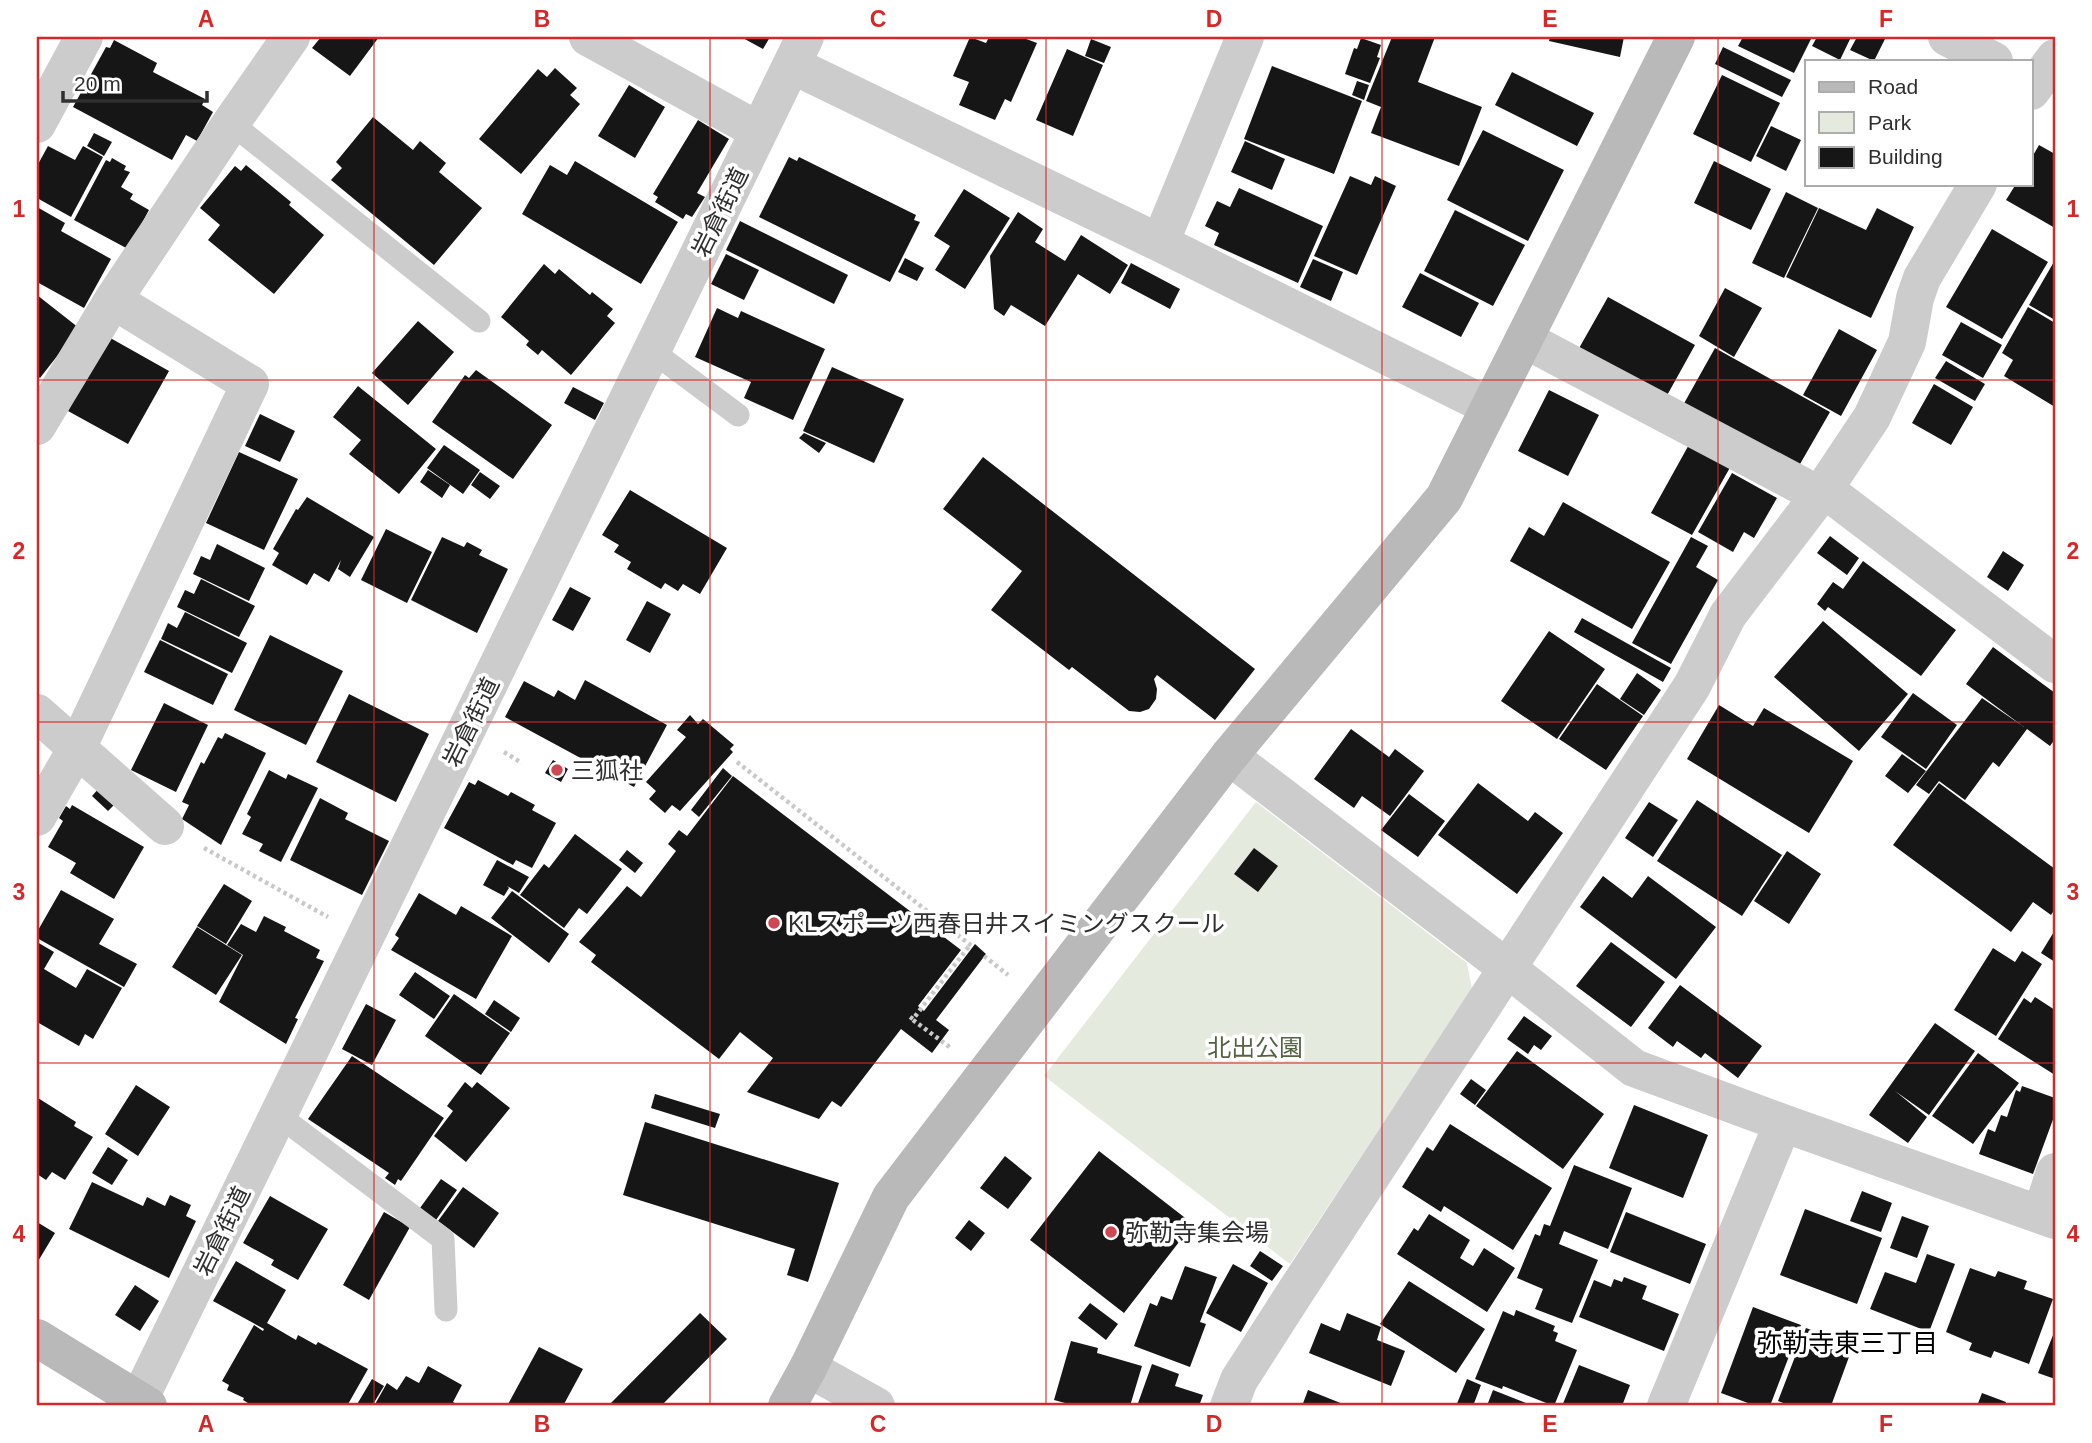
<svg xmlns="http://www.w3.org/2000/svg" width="2092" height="1443" font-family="Arial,'Noto Sans JP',sans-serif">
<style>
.green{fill:#e5eade}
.building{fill:#161616}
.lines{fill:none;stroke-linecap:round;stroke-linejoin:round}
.path{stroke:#c9c9c9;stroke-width:4.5;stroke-dasharray:3.5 3.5;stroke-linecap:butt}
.lane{stroke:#ccc;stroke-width:23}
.street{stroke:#ccc;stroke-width:38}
.secondary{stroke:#b9b9b9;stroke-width:38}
.grid{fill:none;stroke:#d62828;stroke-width:2;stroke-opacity:0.55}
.poi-dot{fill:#cf4752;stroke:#fff;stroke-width:2.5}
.labels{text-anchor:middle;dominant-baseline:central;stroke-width:7;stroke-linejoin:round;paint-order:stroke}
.street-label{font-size:24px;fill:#2f2f2f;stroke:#fff}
.poi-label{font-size:24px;fill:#2f2f2f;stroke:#fff;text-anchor:start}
.park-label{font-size:24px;fill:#526542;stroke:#fff}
.neighbourhood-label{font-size:26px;fill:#000;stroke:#fff}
.neatline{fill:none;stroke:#d62828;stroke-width:2.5}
.grid-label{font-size:23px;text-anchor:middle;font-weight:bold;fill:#d62828}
</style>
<rect width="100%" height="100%" fill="#fff"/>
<path class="green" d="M1256 802 1467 963 1472 989 1290 1264 1044 1076Z"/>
<path class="building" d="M321 37H379L350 76 312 48Z
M741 37H770L763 49Z
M970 37 986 43 989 37H1021L1037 43 1011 102 1005 99 995 120 959 105 969 82 953 76Z
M1392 37H1435L1418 82 1482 107 1459 166 1371 133 1381 107 1366 101Z
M1550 37H1624L1620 57 1549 41Z
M1743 37H1812L1794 73 1738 46Z
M1817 37H1851L1840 60 1812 46Z
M1857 37H1886L1874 61 1850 50Z
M1361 38 1381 45 1377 57 1380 58 1370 83 1345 74 1354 48 1357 49Z
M1091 39 1111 47 1104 63 1085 56Z
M114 40 157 63 153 72 205 99 202 105 213 112 197 141 186 135 172 160 73 107 106 47 110 48Z
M1723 47 1791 80 1782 97 1715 64Z
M1067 49 1103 65 1073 136 1036 120Z
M1272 66 1362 101 1334 174 1244 139Z
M555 68 577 88 570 95 580 104 521 174 479 139 538 69 547 77Z
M1512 72 1594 113 1577 146 1495 105Z
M1722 75 1780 103 1751 162 1693 134Z
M1357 81 1369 85 1364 100 1352 95Z
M629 85 665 107 635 158 598 136Z
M373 117 413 150 420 141 446 163 439 172 482 208 434 265 331 180 342 168 336 162Z
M698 120 729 139 697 193 705 197 692 217 686 214 683 219 655 202 658 197 653 194Z
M1771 126 1801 140 1786 171 1756 156Z
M1483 130 1564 170 1528 241 1447 200Z
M94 133 112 142 104 156 87 146Z
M1245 141 1285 159 1272 190 1231 172Z
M2039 145 2055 154V228L2006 200 2016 184H2031V159Z
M48 146 75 160 83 146 103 157 71 217 37 198V166Z
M789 157 797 161 799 157 916 215 914 220 920 222 890 282 759 217Z
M112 158 126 166 124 170 130 172 121 187 133 194 130 199 149 210 128 249 74 220 106 160 110 162Z
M575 161 678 222 641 284 522 214 550 165 567 175Z
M1714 161 1771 189 1751 230 1694 203Z
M246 165 291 202 289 205 324 235 274 294 208 240 220 225 200 208 235 166 241 171Z
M1350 176 1371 185 1375 176 1396 186 1357 275 1314 256Z
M1239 188 1323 226 1298 283 1214 245 1219 233 1205 226 1217 201 1230 207Z
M964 189 1010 218 965 289 935 270 950 246 934 236Z
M1786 192 1818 208 1784 278 1752 263Z
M37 207 65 223 61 231 111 259 84 308 37 282Z
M1819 208 1866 230 1877 208 1914 227 1871 318 1786 277Z
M1455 210 1525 245 1493 306 1424 271Z
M1018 212 1043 229 1035 242 1065 261 1081 235 1128 265 1110 294 1078 274 1045 326 1011 305 1004 316 994 309 990 256Z
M740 221 848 275 834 304 726 250Z
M1992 229 2048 262 2002 339 1946 307Z
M726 254 759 270 744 300 711 284Z
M905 258 924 268 917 281 898 272Z
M1313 259 1343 272 1331 301 1300 287Z
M2055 260V320L2029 305Z
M1131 263 1180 289 1170 309 1121 283Z
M544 264 555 274 559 269 590 295 592 292 613 309 607 316 615 323 571 375 542 350 538 355 526 345 529 341 501 317Z
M1420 273 1479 303 1461 337 1402 307Z
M1725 288 1762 308 1734 357 1699 336Z
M37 295 79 328 40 378 37 375Z
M1608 297 1695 345 1665 399 1578 350Z
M2028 307 2055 323V407L2004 376 2013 360 2002 353Z
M717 308 738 318 741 311 825 349 793 420 744 398 751 382 695 357Z
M418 321 454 352 408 405 372 373Z
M1961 322 2002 345 1983 378 1942 355Z
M1839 329 1877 350 1841 416 1803 395Z
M105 335 169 371 128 444 68 411Z
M1715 348 1830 412 1796 471 1682 407Z
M1946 361 1985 384 1975 401 1935 378Z
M832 367 904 399 874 463 803 431Z
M476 370 552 425 513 479 432 422 465 375 469 378Z
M1934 384 1973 407 1951 445 1912 423Z
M358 386 436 449 399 494 349 454 361 440 333 417Z
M573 387 604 403 595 420 564 403Z
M1549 390 1599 415 1568 476 1518 451Z
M260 414 295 431 280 462 245 446Z
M804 433 826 443 819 453 799 438Z
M1691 441 1732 464 1692 535 1651 513Z
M444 445 480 470 463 494 427 468Z
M239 452 298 479 264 550 206 523Z
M983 457 1255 669 1215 720 1157 675 1154 679 1157 689 1156 699 1149 709 1140 712 1129 711 1072 667 1069 670 991 610 1022 571 943 509Z
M428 470 450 485 442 498 420 482Z
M480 472 500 486 490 499 471 485Z
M1732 473 1777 498 1754 538 1744 532 1733 552 1698 532Z
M630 490 727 548 700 594 683 584 678 591 665 583 661 589 627 569 631 562 614 552 619 545 602 535Z
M307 497 374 537 350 577 338 569 341 560 329 582 314 573 307 585 272 565 279 553 273 549 296 509 298 510Z
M1563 502 1670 562 1632 629 1510 561 1529 527 1544 536Z
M386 529 432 552 407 603 361 580Z
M1830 536 1859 558 1847 575 1817 553Z
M442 537 464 547 467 542 482 550 479 555 508 569 477 633 411 600Z
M1691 537 1708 546 1696 567 1718 580 1671 664 1632 643Z
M217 544 265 568 249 601 193 574 201 556 210 560Z
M2003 551 2024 565 2008 591 1987 577Z
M1863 561 1956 630 1921 676 1828 607 1825 611 1817 604 1833 582 1843 589Z
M201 579 255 606 239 637 177 607 185 590 194 594Z
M570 587 591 598 573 631 552 620Z
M647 601 671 614 650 653 626 640Z
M185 612 247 643 232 673 161 639 168 623 177 628Z
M1582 618 1671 668 1663 682 1574 632Z
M1823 621 1908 694 1859 751 1774 677Z
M1549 631 1605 669 1557 739 1501 701Z
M270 635 343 671 306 745 234 710Z
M160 640 228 674 213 705 144 672Z
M1993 647 2055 693V739L2050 746 2027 729 1999 767 1993 762 1965 800 1939 781 1929 794 1916 785 1982 698 2024 727 1966 684Z
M1637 673 1661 690 1644 715 1620 699Z
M585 680 667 725 634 787 505 717 524 681 554 697 558 690 575 700Z
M1597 684 1643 716 1606 770 1559 739Z
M1913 693 1957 725 1926 769 1881 737Z
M349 694 429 734 396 802 316 762Z
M164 703 208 725 176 792 131 770Z
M1719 705 1753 726 1764 708 1853 761 1809 833 1687 759Z
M690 715 698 724 703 719 734 745 730 749 733 752 680 811 672 805 665 813 649 799 656 791 646 782 686 737 677 730Z
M1351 729 1389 757 1395 749 1424 771 1390 816 1362 796 1354 808 1314 779Z
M225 733 266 753 221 845 182 819 189 805 182 802 201 762 204 764 218 737 222 739Z
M1902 754 1926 771 1908 793 1885 776Z
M553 760 568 769 561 782 545 773Z
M723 768 732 776 699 817 691 810Z
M269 770 286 779 288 774 318 788 281 862 259 851 263 844 242 834 251 817 247 814Z
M733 776 961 950 918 1006 924 1011 975 944 986 954 936 1020 949 1030 932 1053 901 1029 841 1107 832 1101 819 1119 747 1092 773 1058 740 1032 719 1059 591 962 596 955 579 942 627 886 641 897 676 851 668 844 679 830 687 836Z
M478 780 508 796 511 792 535 805 532 810 556 823 532 868 516 860 513 865 444 828 469 782 475 785Z
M1478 783 1528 821 1535 812 1563 833 1517 894 1438 835Z
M1939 783 2055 869V909L2051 915 2033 902 2011 932 1893 845Z
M100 787 116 803 108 811 92 796Z
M1409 794 1445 821 1418 857 1381 830Z
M320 798 348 813 345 819 389 841 362 895 290 860Z
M1697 800 1782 855 1742 916 1657 861Z
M1649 802 1678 820 1653 857 1625 838Z
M72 805 144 847 114 899 70 873 76 863 48 847 63 821 59 818 66 806 70 809Z
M575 834 622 869 587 914 579 908 564 928 520 895 544 864 549 868Z
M1254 848 1278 866 1258 892 1234 874Z
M627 850 643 863 635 873 619 860Z
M1787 851 1821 874 1789 924 1754 901Z
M497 860 529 877 519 893 507 886 509 888 504 896 483 885Z
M1603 876 1632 898 1648 876 1716 927 1676 979 1580 907Z
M224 884 252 901 226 944 197 926Z
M61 890 114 919 99 944 137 964 124 987 37 938V932Z
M512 891 569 934 549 963 491 918Z
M419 893 456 915 461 906 512 936 476 999 391 950 399 938 395 935Z
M264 916 286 927 284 931 320 950 316 958 324 961 295 1018 298 1019 286 1044 219 1002 243 955 227 945 241 924 256 932Z
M197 927 242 955 216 995 172 967Z
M2055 930V962L2041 953Z
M37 942 54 952 44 969 76 988 87 969 122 988 93 1039 85 1034 79 1046 37 1022Z
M1611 942 1665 982 1631 1027 1576 986Z
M1993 948 2015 962 2022 951 2042 964 1996 1036 1954 1010Z
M415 972 450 996 434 1019 399 995Z
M1680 985 1762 1046 1738 1078 1705 1053 1701 1058 1677 1041 1673 1047 1648 1028Z
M454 994 510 1033 481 1075 425 1036Z
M2035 997 2055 1010V1075L1998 1039 2024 998 2031 1003Z
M494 1000 520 1018 511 1032 485 1014Z
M366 1004 396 1020 372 1065 342 1049Z
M1524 1016 1552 1036 1541 1050 1534 1045 1528 1054 1507 1039Z
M1935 1023 1975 1051 1929 1115 1895 1091 1927 1117 1908 1143 1869 1115Z
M1517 1051 1604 1114 1563 1169 1476 1106Z
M1978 1053 2019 1083 1973 1144 1932 1116Z
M352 1056 444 1118 401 1181 398 1179 395 1185 385 1178 389 1173 308 1119Z
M1471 1079 1486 1090 1475 1105 1460 1094Z
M465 1082 472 1088 477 1082 510 1108 466 1162 434 1136 453 1111 447 1106Z
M136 1085 170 1107 138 1156 105 1134Z
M2022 1086 2055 1098V1114L2033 1174 1979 1154 1988 1129 1995 1132 2001 1115 2007 1117 2016 1090 2020 1092Z
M655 1094 720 1114 715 1128 651 1108Z
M38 1098 76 1122 74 1126 93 1137 65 1180 52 1172 46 1180 37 1174Z
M1634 1105 1708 1135 1683 1198 1609 1168Z
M645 1122 839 1183 808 1282 787 1275 795 1249 623 1195Z
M1450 1124 1552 1188 1513 1250 1444 1206 1441 1212 1402 1187 1427 1147 1433 1151Z
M108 1147 128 1160 112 1185 92 1173Z
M1099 1151 1193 1224 1124 1313 1030 1240Z
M1005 1156 1032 1178 1008 1209 980 1188Z
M1574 1165 1632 1188 1608 1249 1564 1231 1559 1244 1598 1260 1572 1323 1535 1309 1543 1289 1517 1278 1535 1234 1540 1236 1544 1224 1550 1226Z
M441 1179 457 1190 436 1220 420 1208Z
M92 1182 143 1206 147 1197 165 1206 170 1195 191 1205 186 1216 196 1221 169 1278 69 1229Z
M463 1187 499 1213 474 1248 438 1221Z
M1862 1191 1892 1203 1881 1232 1850 1221Z
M270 1196 328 1229 298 1280 271 1265 274 1260 243 1243Z
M1805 1209 1882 1238 1857 1304 1780 1275Z
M384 1212 410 1227 369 1300 343 1285Z
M1626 1212 1706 1244 1690 1284 1610 1252Z
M1429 1214 1470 1240 1460 1258 1473 1266 1484 1248 1515 1268 1487 1312 1397 1254 1414 1228 1418 1231Z
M1902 1216 1929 1226 1917 1258 1890 1248Z
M969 1220 985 1233 971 1251 955 1238Z
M37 1222 55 1233 37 1263Z
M1260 1251 1283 1266 1272 1281 1250 1266Z
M1927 1254 1955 1264 1929 1332 1870 1309 1885 1272 1916 1283Z
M236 1261 286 1290 267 1323 296 1340 298 1335 316 1345 318 1342 368 1369 347 1406H253L243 1400 244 1398 227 1390 229 1385 222 1381 254 1325 263 1331 264 1329 213 1301Z
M1233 1264 1268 1283 1241 1332 1206 1313Z
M1185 1266 1217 1277 1200 1322 1206 1324 1190 1367 1134 1346 1150 1303 1157 1306 1161 1296 1172 1300Z
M1970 1268 1995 1277 1998 1271 2027 1281 2024 1289 2053 1299 2029 1364 1994 1351 1991 1358 1969 1350 1972 1343 1946 1332Z
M1624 1277 1647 1286 1642 1299 1679 1314 1664 1351 1579 1317 1594 1280 1611 1287 1614 1279 1622 1282Z
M1409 1281 1485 1329 1456 1373 1380 1324Z
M135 1285 159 1301 140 1331 115 1315Z
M1090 1303 1118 1324 1106 1340 1078 1318Z
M1753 1307 1801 1325 1770 1406H1756L1721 1393Z
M1516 1310 1555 1326 1553 1331 1558 1333 1555 1341 1577 1350 1554 1406 1503 1386 1502 1389 1475 1379 1503 1311 1514 1316Z
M700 1313 727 1339 661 1406H613L610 1404Z
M1347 1313 1381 1327 1377 1340 1405 1351 1391 1386 1309 1353 1321 1323 1340 1331Z
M1806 1328 1853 1346 1831 1406H1791L1778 1401Z
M2055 1330V1379L2038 1373Z
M1071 1341 1098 1348 1097 1353 1142 1366 1130 1406H1076L1054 1400Z
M539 1347 583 1369 563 1406H507Z
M1152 1364 1179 1374 1175 1386 1203 1395 1199 1406H1137Z
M1579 1365 1630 1385 1622 1406H1562Z
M428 1366 462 1385 453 1402 460 1406H374L387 1383 397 1390 406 1376 419 1383Z
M372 1379 384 1386 372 1406H356Z
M1467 1379 1481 1385 1473 1406H1456Z
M1308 1390 1348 1406H1302Z
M1493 1390 1526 1403 1525 1406H1496L1488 1403Z
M1982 1393 2006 1402 2005 1406H1977Z"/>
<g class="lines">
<path class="path" d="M504 752 522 763
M737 762 973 947
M204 848 328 917
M984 956 1008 975
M910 1017 913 1019 970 945
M913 1020 951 1048"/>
<path class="lane" d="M231 123 479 321
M652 351 738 415
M278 1115 443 1239 446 1310"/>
<path class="street" d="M588 37 759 131
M1947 37 1994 61
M792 65 1160 243 1490 407
M2031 91 2055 58
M37 124 84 37
M1160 243 1245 37
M1524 339 1819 495
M37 426 113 300 231 123 291 37
M1824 489 2055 664
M37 713 165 826
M1229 756 1507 968 1634 1068 1783 1123 2055 1220
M37 817 77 748 250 384 113 300
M2041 1215 2055 1172
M808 1368 876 1406
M136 1406 805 37
M1229 1406 1239 1380 1296 1291 1692 686 1728 615 1824 489 1872 417 1907 342 1915 298 1922 278 1978 184
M1666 1406 1783 1123"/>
<path class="secondary" d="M37 1338 148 1406
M787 1406 808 1368 891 1197 1229 756 1444 498 1676 37"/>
</g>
<path class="grid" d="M374 37V1406M710 37V1406M1046 37V1406M1382 37V1406M1718 37V1406M37 380H2055M37 722H2055M37 1063H2055"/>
<g class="poi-dot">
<circle cx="557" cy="770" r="7"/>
<circle cx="774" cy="923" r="7"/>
<circle cx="1111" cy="1232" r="7"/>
</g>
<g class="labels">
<g class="street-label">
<text transform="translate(720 212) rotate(-64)">岩倉街道</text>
<text transform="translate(471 722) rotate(-64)">岩倉街道</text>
<text transform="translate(222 1231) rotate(-64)">岩倉街道</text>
</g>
<g class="poi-label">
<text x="571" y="770">三狐社</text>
<text x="788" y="923">KLスポーツ西春日井スイミングスクール</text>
<text x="1125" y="1232">弥勒寺集会場</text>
</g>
<g class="park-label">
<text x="1255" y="1047">北出公園</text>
</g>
<g class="neighbourhood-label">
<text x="1847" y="1343">弥勒寺東三丁目</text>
</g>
</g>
<rect width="2092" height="1443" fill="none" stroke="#ffffff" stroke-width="77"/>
<rect x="1805" y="60" width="228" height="126" fill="#ffffff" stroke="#acacac" stroke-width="2"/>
<rect x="1819" y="82" width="35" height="10" fill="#b9b9b9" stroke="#acacac" stroke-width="2"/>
<text x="1868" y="94" font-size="21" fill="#2f2f2f">Road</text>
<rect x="1819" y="112" width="35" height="21" fill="#e5eade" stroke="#acacac" stroke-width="2"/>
<text x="1868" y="130" font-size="21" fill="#2f2f2f">Park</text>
<rect x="1819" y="147" width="35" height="21" fill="#161616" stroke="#acacac" stroke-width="2"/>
<text x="1868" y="164" font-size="21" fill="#2f2f2f">Building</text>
<path d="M63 91v10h144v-10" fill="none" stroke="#2f2f2f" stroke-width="3.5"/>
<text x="74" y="91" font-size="21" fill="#2f2f2f" stroke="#ffffff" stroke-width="5" paint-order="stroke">20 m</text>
<rect x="38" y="38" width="2016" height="1366" class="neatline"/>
<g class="grid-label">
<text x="206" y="27">A</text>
<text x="542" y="27">B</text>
<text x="878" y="27">C</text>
<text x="1214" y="27">D</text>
<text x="1550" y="27">E</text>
<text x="1886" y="27">F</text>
<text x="19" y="217">1</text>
<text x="2073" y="217">1</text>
<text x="19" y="559">2</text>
<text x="2073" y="559">2</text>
<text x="19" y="900">3</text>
<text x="2073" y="900">3</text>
<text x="19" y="1242">4</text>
<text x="2073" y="1242">4</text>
<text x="206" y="1432">A</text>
<text x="542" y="1432">B</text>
<text x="878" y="1432">C</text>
<text x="1214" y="1432">D</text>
<text x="1550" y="1432">E</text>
<text x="1886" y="1432">F</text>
</g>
</svg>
